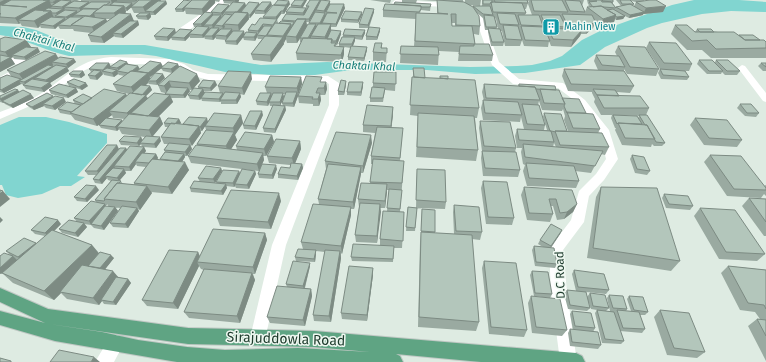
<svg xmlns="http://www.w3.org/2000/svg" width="766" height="362" font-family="'Fira Sans',sans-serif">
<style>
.water{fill:#81d5d0}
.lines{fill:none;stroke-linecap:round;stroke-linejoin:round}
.major-casing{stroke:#c0c8c4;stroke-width:2}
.minor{fill:#fff;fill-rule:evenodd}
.major{fill:#5fa483;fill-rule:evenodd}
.wall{fill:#9aaaa1;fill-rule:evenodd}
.shaded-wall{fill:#7d8b83}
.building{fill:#b3c6bb;stroke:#7d8b83}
.labels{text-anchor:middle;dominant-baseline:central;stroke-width:3;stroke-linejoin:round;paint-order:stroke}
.far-culture-label{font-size:10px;fill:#0d838f;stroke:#eff8f1;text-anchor:start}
.far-water-label{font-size:11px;font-style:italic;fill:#147c77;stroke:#eff8f1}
.street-label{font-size:12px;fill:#1e3c2d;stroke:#eff8f1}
.near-street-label{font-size:14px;fill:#1e3c2d;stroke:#eff8f1}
</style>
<rect width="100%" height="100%" fill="#deebe2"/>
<path class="water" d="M694 0H739L766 2V12L731 11 702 14 662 23 647 28 605 47 580 65 525 73 475 74 427 70H351L315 75H272L225 72 156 56 140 54 69 56C45 51 24 38 0 35V26L23 27 36 30 73 45H145L261 65 327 62 470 67 517 66 532 65 550 61 562 56 582 40 600 31 672 5Z
M19 117H46L69 122 107 134V143L77 176 85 177 71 186H60L42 194 18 198 6 195 2 185H0V125Z"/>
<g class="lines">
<defs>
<path id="major" d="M0 288 48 309 188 328 314 331 576 353 582 356 585 362H481L396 354 400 356 403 362H177L55 341 0 325V311L45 323 0 302ZM49 324 188 344 314 347 370 352 298 348 225 350 187 347 138 340 102 332Z"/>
</defs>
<use href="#major" class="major-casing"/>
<path class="minor" d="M219 0H226L217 11 186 32H180V28L211 7Z
M395 0 451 3 469 6 475 10 484 20 499 62 519 79 563 83 585 100 609 130 618 159 604 180 589 196 584 222 563 250 567 292 577 362 560 361 551 292 549 249 571 220 579 191 596 174 606 159 599 130 579 104 558 88 513 84 492 65 476 20 470 13 463 10 451 7 396 5 392 3Z
M0 56 28 60 32 63 21 73 0 84V77L21 65 0 62Z
M111 57 169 59 184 64 193 70 208 74 328 76 339 83V105L286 245 264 344 258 346 252 344 250 338 272 245 329 105V84L326 82 208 80 187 74 178 68 168 65 100 63 81 72 44 100 0 119V112C12 107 26 103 37 96 65 80 75 60 111 57Z
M742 65 745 66 766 93V102L763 101 738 68Z
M116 335 122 337 124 343 114 362H95L110 337Z"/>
<use href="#major" class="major"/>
</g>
<path class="wall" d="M0 0H79L77 1H81V0H161V1H166L167 4 155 15H151V17L148 20 138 19 136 16 140 13H134L131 7 127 11H126V12L125 14 134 21H133H138L139 25 123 38 115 37 114 36 104 43 91 42 88 35 91 33 74 31 73 29H60L58 26 55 29 41 28 40 26 38 28 22 26 20 23 19 24 0 23ZM106 19H111L107 22Z
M185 0H220L219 2 215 1V3L206 12 211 13V12L229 5V6L232 4 224 3 223 0H244H239V1L238 2 245 3 246 6 240 12 260 4 272 5 265 14H255V12L250 18H249V19L239 31H233L245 34 248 32V30L263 19V17L275 5H274L290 4 284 14H281L277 19 278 23H279L282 21V20L286 14V12L291 7V5L307 0 302 8H306V6L330 1V4L345 8 336 27H331V30L341 34 337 45H336V47H339V44L343 37V35L365 30V33L362 40 355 39 353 46 367 50 364 61 348 60V57L351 48 344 47V54L342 62 297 60 296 53 301 42H300V39L297 43H287L286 39 283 43 284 44 271 62 253 60 251 54 262 39H258L257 37 255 41 244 40 243 37 237 45 226 44 225 41 226 40 216 39V37L213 40 205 39 204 37 203 38H190V36L185 41 172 40 171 37 168 41 156 40 154 36 176 32 192 31 196 27H194L193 24 203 15 186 14 185 10 183 12H176L175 9 192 0ZM316 11 309 23 310 24 307 26 306 22H309Z
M370 0H391L390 3Z
M402 0H417L416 3 431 4 430 11 421 10 420 13 437 14V1L419 0H441L444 1V0H463V2H465V0H481L480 6 469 5 473 7V6H482V0H529V1H527L528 3 526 9H524L526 13 525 15H532L528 4 529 0H584L582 6 585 12 587 7H590L588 5 589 4H588L587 0H613V4L616 8 615 10 616 7 621 6 616 0H644V1L663 12 643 14V15L629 18 625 16 623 19 616 20 615 19 614 22 601 26 595 21 593 28 586 34H581L580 36 571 47 551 46 549 41 548 47 524 46 522 40 520 46H505L502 31H501L504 42 503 46H491L488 32V30H485L483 18 476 12 480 26 479 35 474 34 475 44 493 55 492 61H458L459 52 439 51 438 65 400 63 401 46H414L416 19 383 17V10L394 4 402 3ZM631 1 636 2 634 6H633L634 4ZM495 18 496 19 498 29H496L497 27ZM452 23H455V26H452Z
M374 9V12L369 28H380V31L377 40H366V36L368 28H359V24Z
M362 15 358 23 341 22V19Z
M675 25 695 32 697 29 739 35 766 42V58H711L702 50H687L671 34Z
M0 39 26 40 31 47 40 52 26 60 14 59 13 57 11 58 15 64 0 72Z
M649 42 692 64 689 71H685L689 77 687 80 661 79 658 73 660 69 646 48Z
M382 43V48H387L386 62 373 61V52Z
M618 46 659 69 656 76 627 74 624 69V71L634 86 630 93 617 92 619 96 649 108 646 115 665 143 662 146H654L652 144 651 147 622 145 615 130 616 128H615L611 118 612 115H601L594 102 595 99 592 93V92L568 91 562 76 564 69 598 70 594 61 596 55 617 56 615 52ZM623 115 639 116 638 118Z
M59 58 74 59 76 62 68 68H67L69 71 50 83 52 86 44 92 26 89 23 85H24L21 84 4 93 0 92V78L11 76 7 70Z
M699 60 715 62 716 60 740 71 737 75H725L722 72 721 74H707L697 64Z
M109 63 111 67 129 65 138 66 140 69 161 63 163 67 178 64 179 67 200 81 192 90H189L190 91 185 98H171L173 102 158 117H160L163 124 153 136 161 141 156 148 144 147 146 151 144 153 156 154 158 158 157 160H160V159L165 152 164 150 168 144H164L161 137 168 127H165L164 123 179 119 181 123 180 124H183L208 121 241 115 243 123 235 135 237 140 231 149 237 150 236 146 272 135 274 142 266 156H263L264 160 262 164 277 169 273 179 259 178 258 174 262 165 259 171 191 163 188 156 197 145V144L206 130 205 126 202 131H201V133L191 146 192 149 187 156H185V157L182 162 189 170 172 194 151 192 152 193 140 210 138 209 139 211 128 228 113 227 110 223 121 208 109 207 107 204V205H105L106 207H115L118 211 104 230 94 228 91 225 84 224 87 227 78 237 62 233 59 229 77 222 74 218 96 202 95 200 111 181 108 180 107 178 102 184 95 183 93 179 96 175H88L85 171 119 149 126 148 127 150 142 147 141 144 139 146 121 145 119 141 141 137 142 140 145 137 122 134 119 129 117 131 101 128 99 125 97 126 75 120 71 115 60 113 58 109 78 104H75L73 100 126 94 127 96 129 94 117 91 113 84 125 76 119 75 118 74 114 77 104 75 103 73H102L103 74 97 80 90 79 88 75 92 73 91 72 89 69ZM163 67 161 68 163 71 172 73 158 85 161 92 165 93V94L148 98 146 96 152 90 150 86H145L148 83 149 84 157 85 165 78H150L149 77H150ZM112 115 113 118 125 119 123 122 107 118ZM136 164 137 166 146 167 134 183V185L123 184 120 180 126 173 125 171H131Z
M761 63H766V71H763L758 66Z
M413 68 425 78H440V76L448 79 479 108 477 118H475L478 150 476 161 416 157 418 116 410 115 412 77H413Z
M83 71 85 75 81 78 71 77 69 74Z
M396 72 395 91 385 90 383 102H370V98L373 87V83Z
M301 77 302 84 298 95V96L294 107 285 106 286 110 275 133 264 132 263 128 273 106H270L269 102 268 106 257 105 256 101 267 93 265 87ZM283 94H285L282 103 283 106H280L284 97Z
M252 79 244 95 240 94 241 97 237 104H221V101L220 102 202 101 201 98 200 100 190 99 188 95 199 89 198 87 215 81 217 85 211 91H204L205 93H220L218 86Z
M67 82 88 86 82 90 76 88 78 92 68 98 51 94 49 90 73 87 69 86Z
M322 82H326L327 89 325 95H320L321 100 319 106H313V104L299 103 298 96Z
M363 82V86L361 96 347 95V92Z
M346 84 344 95H338V91Z
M484 84 518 86 519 84 556 90 562 98 586 113 600 129 598 133 609 147 605 155 601 154 591 173 575 171 579 181 576 188 527 186 523 171 525 165 523 164 521 152 522 148H517L515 136 517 129H524L521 117 520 122 483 120 481 108 483 100 484 101 482 92ZM539 101 542 110 562 111 563 109 565 116 564 120 568 131H567L544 113 543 117 547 130H544L545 125 538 105ZM554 143 556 147H553Z
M19 92 34 98 13 108 5 104 4 103 0 102V96Z
M54 97 66 102 55 110 46 108 44 106 34 110 29 107 26 104Z
M740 104 759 113 756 117 745 116 737 108Z
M393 107V114L391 127 402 135 400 161H404L400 212H404L402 248H394L393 262 352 261 351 257 380 245V239L387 211 389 190H387L385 208H380L377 243 356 242 355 235 359 207 358 199 370 183 373 164H371V156L375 133 363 132V125Z
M263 115 256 130 244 129 243 125Z
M695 118 742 140 737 147 704 145 690 125Z
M480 121 516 148 515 152 520 170 518 177 483 176 481 158 482 151 479 128Z
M300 141 301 149 295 163 302 164 303 168 298 180 278 178V174L290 168V165L269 163 267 156Z
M372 143 363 173H361L354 209H351V215L342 254 341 253V258L331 322 314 321 313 315 325 252 316 251V254L315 262 296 261 295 257 303 249 301 242 319 204 318 199 326 169 325 161Z
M632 155 650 171 647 175 635 173 630 159Z
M710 155 764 186 766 185V196L764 194 761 198 727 196 704 162Z
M221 168 222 171 215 183H217L216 182 240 174 255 171 256 174 249 189 236 188 235 186 234 187 226 186 227 188 223 195 191 192 190 188 200 182 198 178Z
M417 169 446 202 445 209 416 208Z
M483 181 514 218 512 225 486 224 481 188Z
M524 187 577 204 573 212 564 219 557 220 553 206H551L553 214 550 222 527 220 521 195Z
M601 187 680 261 671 271 587 258 596 197Z
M99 190 87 202 77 201 74 197Z
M664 194 693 206 690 210 666 208 662 198Z
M749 198 766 199V236H764L742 206Z
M281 201 271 229 220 226 217 218Z
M454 205 482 232 480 240 472 239 479 322 476 331 418 327 420 242 421 232 422 209 435 210V233L454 234 453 212Z
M408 207 417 208 415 231H406Z
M700 208 765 254 757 261 719 259 694 216Z
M61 224 54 231 92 245 99 253 114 258 105 269 119 278 128 279 131 283 116 305 104 304 102 301 99 305 67 299 61 293 54 300 13 283 2 273 1 274H0V256L10 255 6 251 36 244 45 236 35 234 31 230Z
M562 230 560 234 551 248 557 264 555 268 535 266 532 250 534 246 543 247 538 244 540 240Z
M265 233 267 240 255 274H253L255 280 240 323 189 318 184 312 204 270 201 269 199 266 178 309 147 306 142 300 198 252 200 256Z
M484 261 527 330 524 337 489 334 482 268Z
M310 263V266L305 288 311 289 312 296 305 326 270 323 267 317 287 287 286 284Z
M728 266 766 270V361L748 326 757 319H760L755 312 740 310 721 273Z
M373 268V275L367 321 342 319 341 313Z
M574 270 609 290 606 294 586 292 590 308 587 311 568 309 564 294 567 290 576 291 572 274Z
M532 271 552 294 550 298 534 296 530 275Z
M590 293 609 308 606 311H610L607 298 609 295 627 309 626 311H631L627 299 629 296 648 312 645 315H640L645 329 642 333 620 331 624 341 621 344 602 343 595 313 597 310 591 309 587 297Z
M531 296 567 330 562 336 532 333 528 303Z
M660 310 705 352 697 358 667 355 654 317Z
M572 311 595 328 593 332 601 345 598 349 570 346 568 333 570 329 573 330 570 314Z"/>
<path class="shaded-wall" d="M4 0H15L2 5 4 8H0V2Z
M49 0 52 7 25 21 18 20 20 23 19 24 15 18Z
M57 0H62L55 6 53 2Z
M111 0H118L112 4Z
M152 0H161L148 12 145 11 146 14 143 7Z
M210 0H215V3L203 15 202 9Z
M236 0H239V1L236 4 235 1Z
M305 0H307L302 9 301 6Z
M320 0H322L309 22V19Z
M71 1 73 4 64 7 65 9 64 10 65 12 58 17 56 13 63 9 62 7Z
M166 1 167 4 155 15 153 12Z
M191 1 184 8 185 10 183 12 182 9Z
M289 1 290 4 287 8 286 5Z
M330 1V4L325 13 326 16 320 27V23L325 14 324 11Z
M89 2 90 5 82 8 83 10 81 11 79 8Z
M271 2 272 5 265 14 264 11Z
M132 3 133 6 127 11 126 8Z
M245 3 246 6 237 16 236 13Z
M259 3 260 6 255 10V12L250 18V15Z
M344 4 345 8 336 27V24Z
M229 5 230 8 224 12V13L222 16 221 13Z
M124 6 126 12 117 20 114 13Z
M286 6 287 9 284 14 283 11Z
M666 6 663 12 643 14 646 8Z
M306 8 307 11 304 16 303 13Z
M374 9V12L368 28V25Z
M51 11 54 18 39 24 40 26 38 28 34 21Z
M77 11 78 14 74 15V16L68 20 66 17Z
M281 11V14L276 21V17Z
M362 12V15L358 23V20Z
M644 12 643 15 629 18 630 15Z
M94 13 95 17 92 19 90 16Z
M150 13 151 17 148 20 146 16Z
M213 13V16L204 25V26L202 28 201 24Z
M248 13 249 19 239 31 238 25Z
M131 14 134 21 116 34 113 33 114 36 104 43 101 37Z
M221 15 222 19 215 25V26L213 29 212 25Z
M616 15 614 22 601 26 603 19Z
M625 16 623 19 616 20 617 17Z
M65 18 66 21 58 25V26L55 29 53 26Z
M106 19 109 25 95 34 92 27Z
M306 19 307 26 297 43 296 37Z
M138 21 139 25 123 38 121 34Z
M595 21 593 28 586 34 588 28Z
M224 24 225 27 223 29 222 26Z
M263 24V28L259 34 258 31Z
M291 24 292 30 286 36V39L284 43 283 36Z
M316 24V28L311 36V38L308 42V39Z
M331 24V31L325 44V37Z
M209 27 210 30 204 36V37L203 38 202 35Z
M219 28 220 32 215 35 216 37 213 40 212 36Z
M380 28V31L377 40V37Z
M175 29 176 33 168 41 167 37Z
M232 29 233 33 227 40 226 36Z
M192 30 193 33 189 34 190 36 185 41 184 38Z
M365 30V33L362 40V36Z
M582 30 580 36 571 47 573 40Z
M244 31 245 35 237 45 236 41Z
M341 31V34L337 45 336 41Z
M257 33V37L255 41 254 37Z
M283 37 284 44 271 62 270 55Z
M355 37V41L352 48V44Z
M26 40 31 47 12 55 13 57 11 58 15 64 0 72V63L9 58 5 52Z
M344 47V54L342 62 341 55Z
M367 47V50L364 61V58Z
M38 48 40 52 26 60 24 57Z
M56 54 60 61 52 62 53 65 24 81 19 74Z
M74 59 76 62 68 68 66 64Z
M127 62 129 65 119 71 117 68Z
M109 63 111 67 106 72H104L103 70Z
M161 63 163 67 150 77 148 73Z
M178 64 179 67 172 73 171 69Z
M53 66 55 69 35 78 36 80 27 86 24 82Z
M138 66 140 70 137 72 130 73Z
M67 67 69 71 50 83 52 86 44 92 41 88 48 84 46 80Z
M117 70 118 74 114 77 112 73Z
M83 71 85 75 81 78 79 75Z
M101 71 103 74 97 80 95 76Z
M251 72 252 79 244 95 242 88Z
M148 73 151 80 148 81V83L135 94H134L131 87Z
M163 74 165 78 157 85 156 81Z
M197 74 200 81 192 90 189 83Z
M301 77 302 84 298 95 297 88Z
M21 79 23 82 19 81 21 84 4 93 1 90Z
M169 81 172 88 167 93 164 86Z
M215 81 217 85 211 91 210 88Z
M346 81V84L344 95V92Z
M326 82 327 89 325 95 324 88Z
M363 82V86L361 96V92Z
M86 83 88 86 82 90 79 87Z
M150 86 152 90 146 96 150 102 131 113 134 117 130 120 127 113 142 95Z
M76 88 78 92 68 98 66 95Z
M188 88 190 91 185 98 183 95Z
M203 89 205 93 200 100 198 96Z
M18 90 21 94 2 101 4 103H3L0 99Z
M297 92 298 96 294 107 293 103Z
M223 93 224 97 220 100 221 101 220 102 219 99Z
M240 93 241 97 237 104 236 100Z
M271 93 272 97 268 106 267 102Z
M283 93 284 97 280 106V102Z
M320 93 321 100 319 106 318 99Z
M31 94 34 98 13 108 10 105Z
M126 94 129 101 109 111 112 115 97 126 93 119Z
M170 95 173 102 152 123 148 116Z
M53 96 56 100 43 104 44 106 34 110 32 107Z
M64 98 66 102 55 110 52 106Z
M285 106 286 110 275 133V129Z
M393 107V114L391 133V126Z
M262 111 263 115 256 130 255 126Z
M241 115 243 123 235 135 237 140 228 154 226 146 234 132 233 128Z
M160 117 163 124 152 137 149 130Z
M207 118 208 122 202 131 200 127Z
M179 119 181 123 176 128 175 124Z
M122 120 124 124 117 127 119 129 117 131 115 127Z
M199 126 201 133 192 146 189 139Z
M272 135 274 142 266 156 264 149Z
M371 135 372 143 363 173V166Z
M141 137 143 141 140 143 141 144 139 146 137 143Z
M160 137 161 141 156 148 154 144Z
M300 141 301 149 294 166 292 158Z
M117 145 119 149 99 175 97 171Z
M190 145 192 149 187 156 185 152Z
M144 147 146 151 138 162H135L136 164 131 171 129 167Z
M126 148 128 152 114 166 115 168 105 176 107 178 102 184 99 180Z
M263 153 264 160 259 171 257 164Z
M156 154 158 158 151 167 149 163Z
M184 154 185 157 180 165 178 161Z
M185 162 189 170 172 194 168 187Z
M302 164 303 168 298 180 297 176Z
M276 165 277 169 273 179 272 175Z
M361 167V174L354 209 353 202Z
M221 168 222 171 215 183 213 179Z
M124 169 126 173 119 181 117 178Z
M239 171 241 175 235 184V186L234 187 233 183Z
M255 171 256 174 249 189 247 185Z
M226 184 227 188 223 195 221 191Z
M387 184V192L385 208V201Z
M96 186 99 190 87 202 85 199Z
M147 186 152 193 140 210 136 202Z
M3 191 10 199 0 207V194Z
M279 193 281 201 271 229 268 222Z
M105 204 107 208 91 225 89 221Z
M380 204 381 212 377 243V236Z
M577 204 573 212 564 219 567 212Z
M115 207 118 211 104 230 101 226Z
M351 207V215L342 254 341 246Z
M137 208 139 211 128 228 125 224Z
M0 217 3 220 0 223Z
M58 220 61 224 48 237 45 233Z
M84 223 87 227 78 237 75 233Z
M562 230 560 234 549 250 551 246Z
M265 233 267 240 255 274 253 267Z
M36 243 39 247 22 261 18 257Z
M92 245 100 255 62 292H60L61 293 54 300 44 291Z
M316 250V254L315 262 314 259Z
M340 251 341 258 331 322 329 316Z
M198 252 201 260 197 262 199 266 178 309 173 303Z
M111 255 114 258 103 272 100 268Z
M13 256 17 260 1 274 0 273V268Z
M310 263V266L304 290 303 286Z
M373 268V275L367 321V315Z
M113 271 119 278 101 300 102 301 99 305 93 298Z
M252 273 255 280 240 323 237 316Z
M128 279 131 283 116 305 113 302Z
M311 289 312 296 305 326 303 320Z
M94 357 100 362H91Z"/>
<path class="building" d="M11 0H49L15 18 0 17V14H1L0 13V5L27 7 2 5Z
M43 0H57L53 2H50L49 0Z
M61 0 71 1 62 7 51 6Z
M117 0H137L135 1H116Z
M139 0H152L143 7H131Z
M184 0 191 1 182 9H175Z
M192 0H210L202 9 184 8Z
M223 0H236L235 1Z
M278 0 289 1 286 5H274Z
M295 0H305L301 6 291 5Z
M310 0H320L309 19H297L295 21 282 20 286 14 304 15 309 6H306Z
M321 0 330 1 324 11 316 10Z
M437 0 464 2 473 7 479 16 480 26 456 25V14H451L452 26H472L475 44 415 41 416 13 448 14 438 13Z
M483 0H492V3L491 2 490 4H483Z
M494 0H527L528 3 495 2Z
M531 0H562L568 12 534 11Z
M565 0 580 1 585 12 570 11Z
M589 0H601L602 2H611L616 8 604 7 601 6 593 7 589 2 597 1H589Z
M602 0H613V2L603 1Z
M620 0H630L634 4H622Z
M650 0H656L666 6 646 8 636 2Z
M74 1 89 2 79 8 64 7Z
M158 1H166L153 12 145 11Z
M91 2H110L106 5H104L99 9 82 8Z
M114 2 132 3 126 8H125L124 6 110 5Z
M233 2 245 3 237 12H224Z
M249 2 259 3 250 15H248V13L241 12Z
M262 2H271L264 11 255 10Z
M395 2 431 4 430 7H421V6L394 4Z
M491 2 522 3 526 13 493 12Z
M218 4 229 5 221 13 211 12Z
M330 4H344L336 24 322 23 327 13H337L326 12Z
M385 4 421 6V9L419 12 383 10Z
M630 4 644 12 630 15 616 7Z
M104 5 124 6 114 13H93Z
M273 5 286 6 283 11H281L276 17H263Z
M473 6H490L493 15 483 14Z
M601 6 616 15 603 19 587 7Z
M290 7 306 8 303 13 286 12Z
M48 8 63 9 56 13H52L51 11H43Z
M365 8 374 9 368 25 359 24Z
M83 9H98L90 16 74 15Z
M613 9 625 16 617 17 615 16 616 15 607 10Z
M35 10 51 11 34 21 18 20Z
M65 10 77 11 66 17 55 16Z
M345 11 362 12 358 20 341 19Z
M205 12 213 13 201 24H193Z
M235 12 248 13 238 25 224 24Z
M315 12 325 13 320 23H309Z
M119 13 131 14 101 37 88 35Z
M140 13H150L146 16H136Z
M497 13 515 14 519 25 500 24Z
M225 14 232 15 222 26 215 25Z
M562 14 592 15 595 21 588 28H569Z
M213 15H221L212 25H204Z
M484 15 494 16 497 27H486Z
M518 15H539L543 26 521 25Z
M541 15H560L566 27 546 26Z
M85 16 106 19 92 27 71 25Z
M51 17 65 18 53 26 39 24Z
M70 17H83L71 25V26L58 25Z
M260 18 277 19 273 25 263 24 258 31 248 30 252 24 255 25Z
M297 19H306L296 37 286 36Z
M130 21H138L121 34 113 33Z
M281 21 294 22 292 26H291V24L279 23Z
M275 23 291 24 283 36 267 35Z
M308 24H316L308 38H300Z
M318 24H331L325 37 311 36Z
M503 25 518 26 522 40 506 39Z
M675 25H687L695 32H734L745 40H764L766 42V48L716 49 707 40 692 41Z
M197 26 209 27 202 35 189 34Z
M264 26H272L266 36 257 35Z
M521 26 544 27 550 41 525 40Z
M369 27 380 28 377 37 366 36Z
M163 28 175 29 167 37 154 36Z
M211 28H219L212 36H204Z
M488 28 500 29 504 42H492Z
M548 28 582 30 573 40 553 39Z
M180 29 192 30 184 38 171 37Z
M221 29H232L226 36 215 35Z
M345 29 365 30 362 36 343 35Z
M697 29H711L714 32H700Z
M331 30 341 31 336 41H332V39H327Z
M233 31H244L236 41H225Z
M246 32 257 33 254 37H243Z
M739 35H753L760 40H745Z
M265 36 283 37 270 55 251 54Z
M5 37 26 40 5 52 0 51V39Z
M342 37H355L352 44H339Z
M303 38 332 39 331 43H336L334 46 344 47 341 55 296 53Z
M649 42 676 43 692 64 664 63Z
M375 43H382L381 48H387V53L373 52Z
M474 44H489L493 55 459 54 460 46H474Z
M351 46 367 47 364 58 348 57Z
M401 46 438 47 439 55 400 54Z
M618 46 645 47 659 69 630 67Z
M26 47 38 48 24 57 12 55Z
M45 51 56 54 19 74 7 70Z
M0 55 11 57 0 63Z
M596 55 619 56 625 67 602 65Z
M60 57 74 59 66 64 52 62Z
M120 60 127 62 117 68 110 67Z
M699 60H712L723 71H709Z
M716 60H728L740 71H727Z
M150 61 161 63 148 73 137 71Z
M168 62 178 64 171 69 161 68Z
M96 63H109L103 70 89 69Z
M761 63H766V67Z
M126 64 138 66 132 71H131L128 73 117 71Z
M48 65 53 66 24 82 19 81Z
M56 65 67 67 46 80 35 78Z
M180 66 197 74 189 83 169 81 164 86 158 85Z
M107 68 117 70 112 73 102 71Z
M413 68H424L425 78 414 77Z
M564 69 624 71 634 86 571 84Z
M660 69 685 71 689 77 663 75Z
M94 70 101 71 95 76 88 75Z
M73 71H83L79 75 69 74Z
M131 71 148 73 131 87 113 84Z
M228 71 251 72 242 88 218 86Z
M374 72H396V84L373 83Z
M155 73 163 74 156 81H148Z
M7 75 21 79 1 90 0 89V78Z
M270 76 301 77 297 88 265 87Z
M306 76 322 77 320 82H326L324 88H318L316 93H320L318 99H312L313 97 298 96Z
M440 76H448V79L440 78Z
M412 77 475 80 479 108 410 105Z
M32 79 50 82 41 88 23 85Z
M74 79 86 83 79 87 67 82Z
M203 80 215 81 210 88 198 87Z
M341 80 346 81 344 92 338 91Z
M349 82H363L361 92H347Z
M59 84 76 88 66 95 49 90Z
M484 84 535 87 540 100 486 98Z
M519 84 555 86 556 90 536 89 535 87 519 86Z
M141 85 150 86 142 95 132 93Z
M170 87 188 88 183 95 165 94Z
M372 87 385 88 383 98H370Z
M194 88 203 89 198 96 188 95Z
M15 89 18 90 0 99V96Z
M104 89 126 94 93 119 70 113Z
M540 89 559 90 565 104 544 103Z
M593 89 615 90 619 96 597 95Z
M23 90 31 94 10 105 2 101Z
M205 92 223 93 219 99 201 98Z
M225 92 240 93 236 100H220Z
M286 92H297L293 103H282Z
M47 93 53 96 32 107 26 104Z
M130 93 146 95 127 113 109 111Z
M154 93 170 95 148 116 131 113Z
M260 93H271L267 102 256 101Z
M273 93H283L280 102H269Z
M83 94 92 98 83 104 73 100Z
M597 95 640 96 649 108H604Z
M55 96 64 98 52 106 43 104Z
M562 98 579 99 586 113H567L564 106 565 104Z
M483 100 518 102 522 115 485 113Z
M67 102 81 105 72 112 58 109Z
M522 104 539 105 545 125 527 124Z
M740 104H751L759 113H747Z
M273 105 285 106 275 129 263 128Z
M367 105 393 107 391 126 363 125Z
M250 111H262L255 126 243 125Z
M567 112 593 114 600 129 573 128Z
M214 113 241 115 233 128 205 126Z
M418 113 474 116 478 150 417 147Z
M544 113 561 114 567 131H555L556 132 551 131H550Z
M129 114 160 117 149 130 117 127Z
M613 115 637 116 642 124 618 123 617 124Z
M639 115H647L665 143 656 142 647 125H645Z
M189 117 207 118 200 127H199V126L183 124Z
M106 118 122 120 115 127 99 125Z
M168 118 179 119 175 124 164 123Z
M695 118 727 120 742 140 709 138Z
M480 121 510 122 516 148 484 146Z
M171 123 199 126 189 139 161 137Z
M618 123 647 125 655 139 625 138Z
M377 127 403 128 400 158 371 156Z
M517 129 551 131 554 142 519 140Z
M206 130 234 132 226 146 197 144Z
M555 131 602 133 609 147 560 145Z
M245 132 272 135 264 149 236 146Z
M336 132 371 135 363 166 325 161Z
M124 136 141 137 137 143 119 141Z
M146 136 160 137 154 144 140 143Z
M276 139 300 141 292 158 267 156Z
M169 143 190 145 185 152 164 150Z
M523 144 603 151 595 166 525 157Z
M107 145H117L97 171H85Z
M196 145 263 153 257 164 188 156Z
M130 146 144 147 129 167 114 166Z
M120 148H126L99 180 93 179Z
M482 151 516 152 520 170 485 168Z
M165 152 184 154 178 161 160 159Z
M142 153 156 154 149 163 135 162Z
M632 155 644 157 650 171 637 169Z
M710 155 741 156 766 188V190L734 189Z
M152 159 185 162 168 187 134 183Z
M373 159 404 161 402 183 370 182Z
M291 163 302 164 297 176 278 174 281 167 290 168Z
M526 163 574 166 579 181 529 178Z
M262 164 276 165 272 175 258 174Z
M328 164 361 167 353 202 318 199Z
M206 166 221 168 213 179 198 178Z
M113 168 124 169 117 178 105 176Z
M242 169 255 171 247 185 235 184Z
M417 169 445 170 446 202 416 200Z
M223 170 239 171 233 183 216 182Z
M112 180 121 181 119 183H117L104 199 105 200 104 201 95 200Z
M194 181 226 184 221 191 190 188Z
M483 181 507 182 514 218 488 217Z
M117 183 147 186 136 202 104 199Z
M361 183 387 184 385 201 358 199Z
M86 185 96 186 85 199 74 197Z
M524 187 572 190 577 204 567 212 560 213 556 199H549L553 214 529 213Z
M601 187 657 188 680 261 593 248Z
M389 189 402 190 400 209 387 208Z
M0 190 3 191 0 194Z
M231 190 279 193 268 222 217 218Z
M664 194 688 196 693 206 669 204Z
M749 198 766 199V222Z
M91 201 105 204 89 221 74 218Z
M360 203 380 204 377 236 355 235Z
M313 204 351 207 341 246 301 242Z
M454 205 479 207 482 232 456 231Z
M105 206 115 207 101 226 91 224Z
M122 206 137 208 125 224 110 223Z
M408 207 417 208 415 228 406 227Z
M700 208 735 210 765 254 726 252Z
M422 209 435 210V232L421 231Z
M383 211 404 212 403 241 380 239Z
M45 217 58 220 45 233 31 230Z
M69 220 84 223 75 233 59 229Z
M551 224 562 230 551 246 540 240Z
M213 229 265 233 253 267 197 262Z
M52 230 92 245 44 291 2 273Z
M421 232 472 235 479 322 419 317Z
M24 238 36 243 18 257 6 251Z
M353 244 394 246 393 259 351 257Z
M534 246 554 248 557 264 536 262Z
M298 249 316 250 314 259 295 257Z
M169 250 198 252 173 303 142 300Z
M325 250 340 251 329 316 313 315Z
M100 252 111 255 100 268 88 266Z
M4 253 13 256 0 268V256Z
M293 261 310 263 303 286 286 284Z
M484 261 516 263 527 330 491 327Z
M82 265 113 271 93 298 60 292Z
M349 266 373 268 367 315 341 313Z
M728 266 766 270V309L764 305 748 303Z
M204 269 252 273 237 316 184 312Z
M574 270 604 274 609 290 578 287Z
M532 271 548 272 552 294 535 293Z
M116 277 128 279 113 302 101 300Z
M277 286 311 289 303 320 267 317Z
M567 290 586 292 590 308 570 305Z
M590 293 605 295 609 308 593 306Z
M609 295 623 296 627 309 613 308Z
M531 296 560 299 567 330 536 327Z
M629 296 643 297 648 312 634 310Z
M597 310 614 312 624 341 605 339Z
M617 310 639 312 645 329 623 328Z
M660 310 689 313 705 352 674 348Z
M572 311 591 313 595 328 575 326Z
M757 319 766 320V336Z
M570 329 598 332 601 345 572 342Z
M59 350 94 357 91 362H50Z
M0 358 11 361V362H0Z"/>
<defs>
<symbol id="building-square" viewBox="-11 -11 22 22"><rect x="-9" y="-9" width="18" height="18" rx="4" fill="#0f9aa8" stroke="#eff8f1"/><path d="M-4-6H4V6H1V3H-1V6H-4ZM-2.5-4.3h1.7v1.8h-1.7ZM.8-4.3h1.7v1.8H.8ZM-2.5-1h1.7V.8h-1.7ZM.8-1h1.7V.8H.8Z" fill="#fff"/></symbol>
</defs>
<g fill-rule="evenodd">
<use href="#building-square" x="541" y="17" width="20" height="20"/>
</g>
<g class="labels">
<g class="far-culture-label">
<text x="564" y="27">Mahin View</text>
</g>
<g class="far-water-label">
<text transform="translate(44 40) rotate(15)">Chaktai Khal</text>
<text transform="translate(364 66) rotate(2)">Chaktai Khal</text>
</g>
<g class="street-label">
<text transform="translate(560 275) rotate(-92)">D.C Road</text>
</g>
<g class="near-street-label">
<text transform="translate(286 339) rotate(2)">Sirajuddowla Road</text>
</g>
</g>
</svg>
